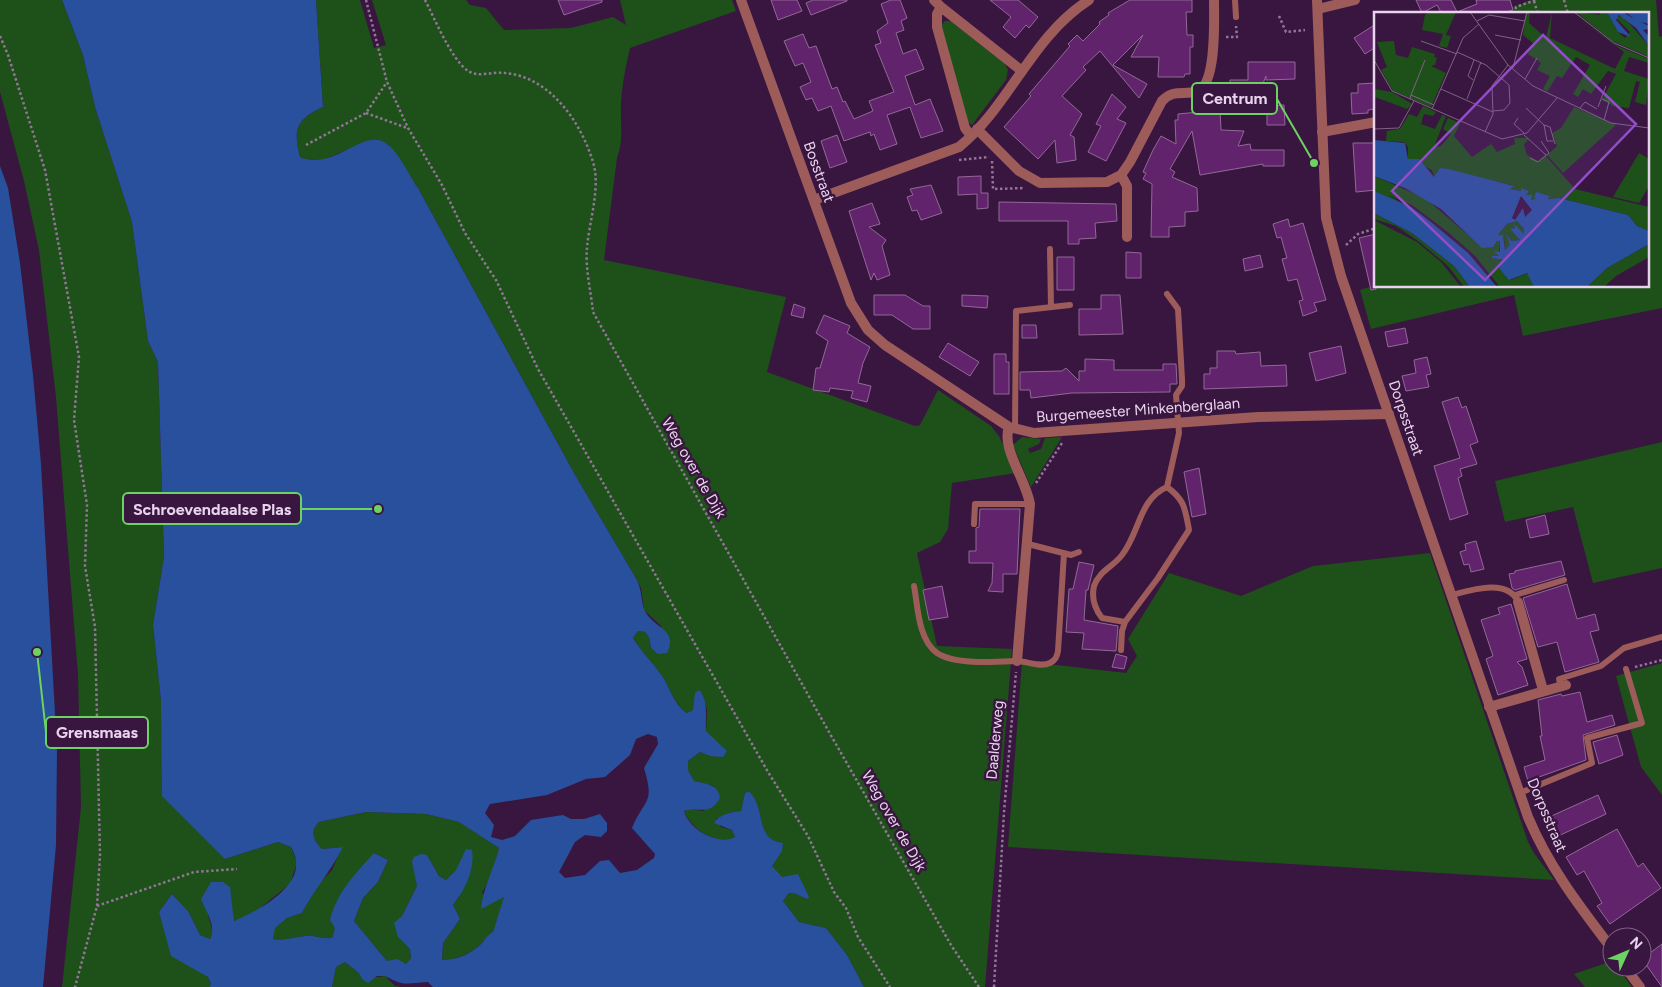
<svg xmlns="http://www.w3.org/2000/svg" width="1662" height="987" font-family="Figtree,sans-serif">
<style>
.green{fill:#1e5019}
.water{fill:#29509c;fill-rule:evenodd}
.building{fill:#61236b;stroke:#916997}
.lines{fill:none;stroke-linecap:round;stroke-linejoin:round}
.path{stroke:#927697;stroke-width:2.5;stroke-dasharray:2.5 2.5;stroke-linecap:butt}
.service{stroke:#9d5c5a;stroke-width:6}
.minor{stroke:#9d5c5a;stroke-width:10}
.tertiary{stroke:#9d5c5a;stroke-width:10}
.labels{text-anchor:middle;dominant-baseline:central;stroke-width:5;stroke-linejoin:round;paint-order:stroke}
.street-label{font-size:15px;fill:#e9d4ed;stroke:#39163f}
.inset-road{fill:none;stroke:#7f6285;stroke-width:1}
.view{fill:#914ec8;fill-opacity:0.15;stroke:#914ec8;stroke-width:2.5}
.inset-edge{fill:none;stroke:#e9d4ed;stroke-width:2.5}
.leader{fill:none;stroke:#6cd362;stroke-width:2}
.callout-dot{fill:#6cd362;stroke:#39163f;stroke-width:2}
.callout{fill:#39163f;stroke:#6cd362;stroke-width:2}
.callout-label{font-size:16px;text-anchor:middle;font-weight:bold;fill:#e9d4ed}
</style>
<rect width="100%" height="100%" fill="#39163f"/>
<path class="green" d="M0 0H62L83 55 95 107 132 222 148 341 158 362 164 557 153 625 161 701 225 859 278 842 291 847 297 863 290 884 254 913 234 921 208 915 213 932 210 939 200 935 188 911 172 894 159 912 166 934 195 968 208 977 211 984 209 987H62L81 807 78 675 56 397 39 250 24 181 0 92Z
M316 0H360L374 48 386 45 372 0H466L470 5 486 8 504 30 571 28 613 17 626 25 620 0H732L736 11 630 48C626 66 622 84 621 103 620 122 624 140 617 158L604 260 786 297 767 372 915 426 920 425 938 390 991 426 999 436 1016 473 952 483 948 529 940 542 917 553 937 646 1012 649 985 987H864L847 955 826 928 799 922 783 901 789 893 794 892 807 899 775 872 772 866 775 861 777 842C756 835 765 808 749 791L745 793 741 811 729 813 716 819 721 827 732 830 735 837C716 846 691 829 684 811L690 809 704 811 714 786 694 781 688 770V761L700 752 710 756 727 752 706 731 707 710 702 694 695 702 693 710 687 713C673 703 670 686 660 673 650 661 641 651 633 638L638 631 645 632 649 637 651 648 662 627 644 610 641 588 637 580 574 473 418 188 388 144C376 145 360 144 349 149 329 156 322 166 300 157 293 130 296 119 323 107Z
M1531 0H1656L1659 37 1662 36V308L1523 336 1514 295 1371 329 1360 290 1376 285 1648 286V14H1499L1514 10 1513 7Z
M945 21H951L1005 64 1008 70 1006 80 972 125 965 120 941 26Z
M1022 437 1041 439 1039 444 1028 449 1030 453 1041 449 1045 438 1062 437 1031 487 1013 445Z
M1662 442V568L1593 583 1573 507 1505 522 1495 481Z
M1430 553 1528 842 1534 853 1554 880 1008 847 1022 661 1126 673 1137 656 1128 639 1169 573 1241 596 1313 566Z
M1662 663V795L1641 767 1616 676Z
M366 812 426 814 460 822 499 848 493 872 482 893 495 900 505 896 493 932C486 935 485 941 479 946 468 955 456 959 442 961L443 943 460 919 453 905 459 897 456 870 446 880 439 876 427 855 416 876 417 886 402 916 398 937 410 949 411 958 406 964 387 961 354 921 363 898 378 882 388 860 374 853 335 928 332 938C322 939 313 935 305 936 293 937 285 941 273 939L274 928 287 918 302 913 317 886 332 870 342 847 322 849C314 841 309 831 319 822Z
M1612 961V967H1617L1632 987H1585L1574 974Z
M345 962 359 973 362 979 385 976 395 986 401 987H332L336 967Z"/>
<path class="water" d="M62 0H316L323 107C296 119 293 130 300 157 334 172 364 126 387 144 398 151 410 177 418 188L574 473 637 580C642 590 641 603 645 611 653 628 679 629 667 653L658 654 651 648 649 637 645 632 638 631 633 638C641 651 651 661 660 673 670 686 673 704 687 713L693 710 695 693 699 690C709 700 705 718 706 731L727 751 723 757 710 756 700 752 688 761V770L694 781C707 784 718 784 720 798 709 817 700 806 684 811 689 829 717 846 735 837L732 830 714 823C719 814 732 812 741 811L745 793 749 791C767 809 754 840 783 843L782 851 772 866 782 877 798 874 809 897 807 899 794 893H789L783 901 799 922 826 928 847 955 864 987H433L428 982C406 983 405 987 385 976H377L368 983 362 979 359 973 345 962 336 967 332 987H209L211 984 208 977 171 956 159 912 172 894 188 911 200 935 210 939C217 926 206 912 201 899L211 882H223L230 887 234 921C256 912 299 889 296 862 296 857 293 851 291 847L278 842 225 859 162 796 161 701 153 625 164 557 158 362 148 341 132 222 95 107 83 55ZM648 734 657 737 658 744 644 768C655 805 645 797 632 828L655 854 654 858 637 870 620 873 609 860 600 861 585 875 565 878 559 872 575 842 585 835 601 837 607 831V823L600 814 584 819H571L563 815 531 820 515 836 502 840 491 837 494 825 485 813 490 804 547 795 586 779 605 777 630 755 636 739ZM366 812 426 814 459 822 499 848C494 869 483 887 481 909L504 897 493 932C486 935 485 941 479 946 468 955 456 960 442 960L443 943 460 919 453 905C465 890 475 870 472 850L466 849 456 870 446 880 439 876 427 855 421 854 414 857 412 862 417 886 402 916 394 923 398 937 410 949 411 958 406 964 397 959 387 961 354 921 363 898 378 882 388 860 374 853C355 874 337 892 330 920L335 928 332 938C322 939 313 935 305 936 293 937 285 941 273 939L275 928 287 918 302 913C314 890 331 871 343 847L322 849C314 841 309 831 319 822Z
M0 166 8 188 20 263 33 375 41 464 57 749 56 845 43 987H0Z"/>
<path class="building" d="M558 0H602V2L564 15Z
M771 0H797L802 11 778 20Z
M813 0H847V1L811 15 806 3Z
M891 0H900L907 18 901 21 904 30 896 33 903 54 916 49 924 69 905 76 915 105 930 99 943 131 921 138 910 107 887 115 897 144 880 150 874 134 871 136 870 132 844 141 831 106 818 111 812 98 806 100 800 87 811 82 803 63 795 66 784 41 803 34 809 48 816 46 832 89 837 87 843 102 845 101 854 119 873 111 869 101 894 92 875 45 881 43 877 31 888 23 881 4Z
M990 0H1018L1038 17 1029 28 1026 25 1015 38 1003 27 1011 17Z
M1130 0H1192V12H1186L1187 35H1193V47H1190V74H1185L1184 77H1158L1159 57H1131L1143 35 1113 65 1147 84 1139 98 1100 51 1083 67 1086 70 1062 96 1082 114 1070 135 1074 137 1076 160 1057 163 1055 140 1038 159 1004 127 1031 96 1029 94 1070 46 1068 44 1077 35 1083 41 1100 24 1099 22 1109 15 1108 13Z
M1416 0H1451L1457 12 1477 4 1476 0H1510L1513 10 1500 14H1442L1437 5 1422 13Z
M1376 24V47L1365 54 1354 38Z
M1248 62H1295V79L1266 80V76L1253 108H1230V80H1248Z
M1375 83 1376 109 1368 110V113L1352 114 1351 93H1358V84Z
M1112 94 1126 107 1117 119 1126 123 1106 161 1088 152 1101 126 1096 124Z
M1284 105 1285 125H1267V106Z
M1220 110 1221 130 1244 131 1238 146 1250 144 1251 150H1284V166H1263V164L1200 175 1192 131 1170 169 1175 172 1172 177 1197 188 1198 211 1185 212V226L1169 227V237H1151L1152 184 1143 179 1146 173 1143 172 1153 150 1161 136 1176 144 1175 120H1178V114Z
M837 135 847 162 830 168 821 141Z
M1353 143H1375L1376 190 1356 192Z
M981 176V193H988V208L977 209V194L958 195V177Z
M931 185 942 213 921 220 917 210 912 211 907 197 913 195 910 189Z
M999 202 1116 204 1117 221 1095 223 1096 238 1079 239V244H1068V221H999Z
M872 203 880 224 869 227 886 240 882 246 890 275 877 280 874 273 871 280 849 211Z
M1288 219 1290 227 1303 223 1326 300 1314 303 1317 311 1303 316 1299 301 1303 300 1297 279 1288 281 1282 259 1287 258 1281 237 1277 238 1273 224Z
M1376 234V289L1371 290 1359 238Z
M1126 252 1141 253V278H1126Z
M1260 255 1263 267 1245 271 1243 259Z
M1057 257H1074V290H1057Z
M874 295H905L923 306H930V329H913L892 315H874Z
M962 295 988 296 987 308 962 306Z
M1101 295H1120L1123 334 1079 335V309H1101Z
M794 304 805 308 803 318 791 315Z
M824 315 850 326 847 333 870 347 863 363 858 383 871 386 867 402 851 398 853 391 830 388 829 392 813 390 816 368H820L828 341 816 333Z
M1022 325H1036L1037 338H1022Z
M1405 328 1408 343 1388 347 1385 332Z
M948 343 979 362 970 376 939 357Z
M1341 346 1346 373 1316 381 1309 353Z
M1217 351H1235L1236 354 1260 352 1261 366 1286 365 1287 386 1204 389V374H1210V368H1217Z
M994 354H1006V362H1009V394H994Z
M1427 357 1431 374 1426 375 1429 387 1406 391 1402 376 1416 373 1414 360Z
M1085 359 1114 360V370H1163V364H1176L1177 384H1170V392L1072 393 1031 398 1030 390H1020V372L1062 371 1066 368 1079 381V371H1085Z
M1458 397 1462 408 1466 406 1478 442 1470 445 1477 464 1460 469 1462 476 1458 478 1468 514 1450 520 1434 466 1460 458 1442 402Z
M1199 468 1206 514 1192 517 1184 472Z
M980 509H1020L1017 574H1003V592L988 591 992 583 993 563H969V551H976V528L979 527Z
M1545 515 1549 534 1530 538 1526 520Z
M1476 541 1484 569 1471 572 1469 564 1464 565 1460 552 1466 550 1465 544Z
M1561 561 1565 575 1515 590 1512 588 1509 574 1515 573V571Z
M1079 562 1094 565 1088 590H1086L1084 620 1118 626 1116 651 1082 649 1084 633 1066 632 1069 589H1073Z
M1567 584 1577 619 1595 614 1599 630 1590 632 1599 662 1565 672 1557 642 1538 647 1523 598Z
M942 586 948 617 929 620 923 590Z
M1511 604 1527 659 1517 662 1522 667 1528 685 1498 695 1486 659 1493 656 1481 620 1500 614 1498 608Z
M1116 654 1127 657 1124 669 1112 667Z
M1580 692 1587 722 1612 715 1615 725 1583 735 1586 760 1528 781 1524 767 1545 760 1540 736H1542L1538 700 1561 694 1562 696Z
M1617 735 1623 755 1599 764 1593 742Z
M1598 795 1606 814 1556 837 1547 818Z
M1617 829 1638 867 1643 863 1661 888 1610 924 1597 906 1602 903 1584 871 1577 875 1566 857Z
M1662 944V987L1642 959Z"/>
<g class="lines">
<path class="path" d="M366 0 387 82 408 128 442 185 465 233 496 280 538 369 768 772 808 836 834 892 846 908 858 937 890 987
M425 0C435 19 451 59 468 71 479 78 493 71 505 73 550 77 581 122 593 162 601 187 589 222 587 248 585 268 591 292 593 312L829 732 951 945 979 987
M1564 0 1568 14
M1534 1 1538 14
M1515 14 1516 7 1536 0
M1279 16 1286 32 1305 30
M0 36 8 55 45 170 79 357 74 420 87 505 85 566 95 627 100 855 97 906 75 987
M1226 37H1237L1236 26
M366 113 407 128
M306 145 366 113 387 82
M959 160 989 157
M992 161 993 189 1025 188
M1346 245 1358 234 1376 228
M1036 483 1062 443
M1635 667 1662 660
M97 906 194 872 237 869
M994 987 1004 812 1016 672"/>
<path class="service" d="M1235 0 1236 17
M1050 249 1051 307
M1167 294 1178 309 1182 379V386L1176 395 1179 433 1167 487
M1015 429 1016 311 1070 305
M974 524 975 504H1030
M1028 544 1071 555 1079 552
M914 586C918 607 918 639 937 653 955 665 995 662 1016 661 1027 661 1040 668 1050 663 1056 660 1057 656 1058 651L1064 553
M1452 595C1471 590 1508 578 1518 602
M1515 595 1564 580
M1121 650 1122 631 1125 622 1158 578 1189 530C1185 509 1185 500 1167 487 1139 499 1140 532 1122 555 1113 567 1099 571 1094 586 1091 599 1095 609 1102 618L1125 622
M1561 687 1559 679 1601 666 1624 648 1662 637
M1520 793 1592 763 1587 738 1642 723 1626 669"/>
<path class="minor" d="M741 0 851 303 868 330 885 345 1009 427 1034 433 1258 417 1389 414
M934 0 941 7 937 14V27L965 128 971 136
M941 7 1022 71
M1318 9 1355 0
M977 129 1019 171 1040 183 1107 182 1121 175 1130 162 1162 101C1174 88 1184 96 1198 91 1217 83 1214 17 1214 0
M1322 132 1376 122
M1121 175 1127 186V237
M814 200 959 147C1009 107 1032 36 1089 0
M1009 427C1001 449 1026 479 1030 504L1017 661
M1518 602 1543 690
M1489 707 1566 685"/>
<path class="tertiary" d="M1317 0 1326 218 1341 276 1528 817C1549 867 1580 907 1612 949
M1625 967 1640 987"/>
</g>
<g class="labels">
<g class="street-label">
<text transform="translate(819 172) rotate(70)">Bosstraat</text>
<text transform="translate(1138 410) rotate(-4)">Burgemeester Minkenberglaan</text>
<text transform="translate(1406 418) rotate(71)">Dorpsstraat</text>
<text transform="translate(694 468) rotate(60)">Weg over de Dijk</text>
<text transform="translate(995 740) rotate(-85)">Daalderweg</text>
<text transform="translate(1547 815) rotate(67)">Dorpsstraat</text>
<text transform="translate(894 821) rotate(60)">Weg over de Dijk</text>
</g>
</g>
<g transform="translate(1374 12)">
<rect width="275" height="275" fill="#39163f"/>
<path d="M55 0H82L72 23 77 24 73 36 65 34 69 22 48 18 51 3ZM152 0H156L155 11 172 26 178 0 176 26 241 57 250 40 196 0 243 34 275 47V51L255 45 250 59 275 67 272 93 261 90 266 70 262 69 255 96 239 94 228 88 242 62 234 59 217 82 209 77 204 85 199 82 216 53 202 45 188 66 183 64 173 80 169 77 176 64 163 58 167 51 154 42 159 31 149 23ZM202 0 226 3V0H233L244 20 251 26 256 20 241 5 249 4 275 34V45L238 29ZM20 29 22 43 34 46 38 35 61 42 60 45 63 46 61 53 57 54 72 61 57 95 19 79 7 58 13 55 3 30ZM0 77 18 80 38 92 33 97 1 85ZM49 94 62 100 59 104 50 102 47 112 61 117 68 103 72 104 60 135 67 134 77 122 69 117 74 106 86 111 80 124 98 145 117 132 123 140 141 132 140 126H155L150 133 153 143 164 149 171 143 201 177 275 195V219L263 214 254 203 185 186 174 187 176 184 164 181 160 186H163L157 188 147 176V179L136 177 138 173 115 168 60 165 58 158 34 147V135L30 130 12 129 13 119 26 117 35 102 43 105ZM200 95 242 113 189 161 173 143 183 134 178 121 187 116ZM265 141 275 147V174L265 191 239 185ZM0 164 51 186 99 227 126 229 125 244 118 246 130 248 125 255 137 268 154 261 160 275H126L101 244 75 221 38 193 14 183 45 201 94 241 123 275H118L0 183ZM0 201 38 221 80 254 96 275H90L74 254 44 229 22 214 0 207ZM0 208 43 230 67 250 87 275H0ZM143 209 150 217V222L141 215 137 218 146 228 137 229 132 221 137 233 131 238 130 226 124 223 133 212ZM275 232V245L242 264 230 275H213L233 256Z" fill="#1e5019"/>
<path d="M233 0H249L260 7 252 0H275V12L267 10 275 14V17L269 18 275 24V34L262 16 245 3 242 8 257 25 244 20ZM0 128 31 131 34 147H45L60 165 66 156 74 157 140 174 136 177 147 179V176L155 179 152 183H158L157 188 163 186H160L162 180 176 184 174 187 185 186 254 203 263 214 275 219V232L233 256 213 275H160L153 261 135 268 125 256 130 248 118 246V244H125L120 239 126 240V229H123L119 235 108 236 67 197 31 176 0 164ZM147 184 158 198 151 205 149 196 141 208 138 206ZM143 209 150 217V222L140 212 141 216 136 217 146 228 137 229 132 221 136 233 131 238 129 223H124L133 212ZM0 179 37 195 57 210 94 241 123 275H96L80 254 38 221 0 201Z" fill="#29509c" fill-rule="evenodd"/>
<path class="inset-road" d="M96 0 134 53 159 74 237 111 275 116M200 0 240 31 275 46M103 9 115 3 151 9M121 23 147 28M47 29 83 42M83 40 112 53 135 73 136 91 130 98 119 99M0 48 18 79 128 127 153 121 183 86M139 56 153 0M151 67 163 46M99 68 94 64 100 48M67 77 119 100M37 83 51 48M36 87 37 83 60 93M93 87 107 50M228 87 235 90 230 108M224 95 232 74M152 96 170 113M206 96 211 90 223 97M58 97 89 26 105 12M144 106 140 112 151 122M0 117 25 116 40 89M111 120 119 102 118 74 134 53M150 123 172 143M179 129H173L170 113 176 115 181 132M156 146 164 150 175 141 167 129"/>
<path class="view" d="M169 23 262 112 111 268 18 179Z"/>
<rect width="275" height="275" class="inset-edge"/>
</g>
<path class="leader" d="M1314 163L1277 99M378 509L301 509M37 652L46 732"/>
<g class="callout-dot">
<circle cx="1314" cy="163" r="5"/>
<circle cx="378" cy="509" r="5"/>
<circle cx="37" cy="652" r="5"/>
</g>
<g class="callout">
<rect x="1192" y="83" width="85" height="31" rx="5"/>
<rect x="123" y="493" width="178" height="31" rx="5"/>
<rect x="46" y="717" width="102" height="31" rx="5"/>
</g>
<g class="callout-label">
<text x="1235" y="104">Centrum</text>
<text x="212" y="515">Schroevendaalse Plas</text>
<text x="97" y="738">Grensmaas</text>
</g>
<g transform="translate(1627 952) rotate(46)"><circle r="24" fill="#39163f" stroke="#7f6285"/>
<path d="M0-4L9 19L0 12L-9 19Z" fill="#6cd362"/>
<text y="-8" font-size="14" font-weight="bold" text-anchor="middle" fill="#e9d4ed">N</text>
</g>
</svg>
